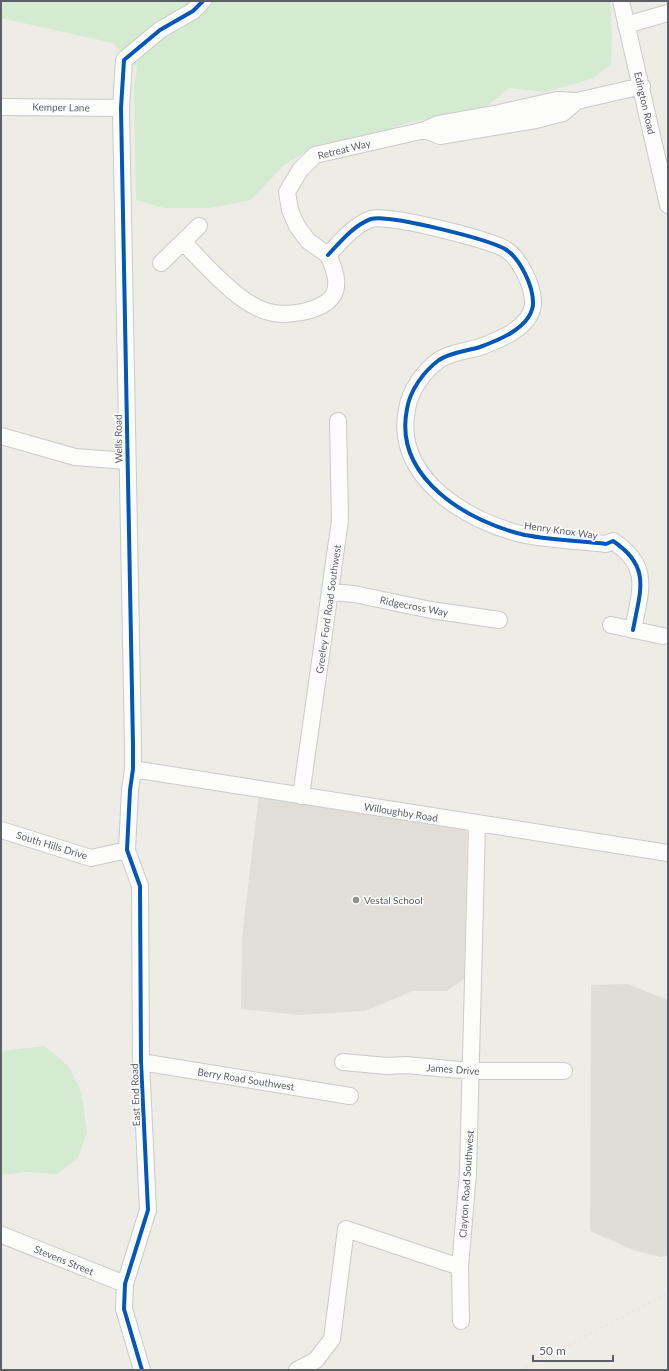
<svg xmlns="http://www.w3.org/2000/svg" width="669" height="1371" font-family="Lato,sans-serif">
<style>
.industrial{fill:#deddd8}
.education{fill:#e0ded7}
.green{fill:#d4ead1}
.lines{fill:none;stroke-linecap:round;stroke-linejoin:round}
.minor-casing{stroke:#cacac9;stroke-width:18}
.minor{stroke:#fcfcfb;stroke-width:16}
.rail{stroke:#e4e4e3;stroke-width:3;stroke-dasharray:1 5;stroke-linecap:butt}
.cycleway-casing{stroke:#fff;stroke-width:6}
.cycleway{stroke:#0057b8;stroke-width:4}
.poi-dot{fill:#8f9193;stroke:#fff;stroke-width:1.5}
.labels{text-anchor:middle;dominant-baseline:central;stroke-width:3;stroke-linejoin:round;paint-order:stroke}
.street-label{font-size:10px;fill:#5c6066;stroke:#fff}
.poi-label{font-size:10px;fill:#5c6066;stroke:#fff;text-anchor:start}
</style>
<rect width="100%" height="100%" fill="#edece7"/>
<path class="industrial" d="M627 984 668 1000V1255L661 1257 636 1251 590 1231 591 985Z"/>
<path class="education" d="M259 793 467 827 464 979 447 991H413L365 1011 300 1015 241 1009 242 938Z"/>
<path class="green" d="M1 1H610L612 33 611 64 594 78 546 92 509 88 481 111 409 122 373 136 319 144 284 165 251 200 210 208H164L136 200 134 83 137 68 113 43 1 18Z
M45 1046 69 1067 81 1091 87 1132 78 1158 57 1174 25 1172 1 1175V1051Z"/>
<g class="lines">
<defs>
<path id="minor" d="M621 1 668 205
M626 25 668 13
M1 107 121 108
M425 130 440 136 536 120 563 113 577 101
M183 242C204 263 239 305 269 312 280 315 292 314 302 312 312 310 319 308 327 302 343 290 335 270 328 255
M328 255C340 242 354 225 371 219 389 214 487 239 505 249 520 258 534 287 533 305 530 328 499 340 480 347 467 351 451 352 439 360 424 371 410 390 407 409 393 478 468 522 525 535 551 540 580 541 606 544L613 541C652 567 640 591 633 630
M328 255 308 241 297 226 290 210 287 192 300 170 315 155 425 130 438 124 499 113 557 100 577 101 642 86
M161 263 199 226
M1 436 75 457 127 461
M330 592 354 594 431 610 499 620
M611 625 663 636
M133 769 668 853
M301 796 340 520 338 421
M1 830 91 858 127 850
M141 1062 350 1096
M343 1062 387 1066 406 1065 471 1071H564
M2 1235 125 1284
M461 1321 460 1267 468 1173 477 824
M142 1370 124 1309 125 1284 148 1210 141 1062 140 886 127 850 130 790 133 769V745L121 108 124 60 160 30 193 11 203 1
M297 1370 316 1360 332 1339 346 1229 460 1267"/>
</defs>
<use href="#minor" class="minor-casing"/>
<use href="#minor" class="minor"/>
<path class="rail" d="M521 1370 668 1293"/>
<defs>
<path id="cycleway" d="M328 255C340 242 354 225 371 219 389 214 487 239 505 249 520 258 534 287 533 305 530 328 499 340 480 347 467 351 451 352 439 360 424 371 410 390 407 409 393 478 468 522 525 535 551 540 580 541 606 544L613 541C652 567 640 591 633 630
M142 1370 124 1309 125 1284 148 1210 141 1062 140 886 127 850 130 790 133 769V745L121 108 124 60 160 30 193 11 203 1"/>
</defs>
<use href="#cycleway" class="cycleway-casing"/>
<use href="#cycleway" class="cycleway"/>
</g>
<circle class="poi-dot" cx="356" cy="900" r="4"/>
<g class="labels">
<g class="street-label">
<text transform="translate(645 103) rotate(77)">Edington Road</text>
<text transform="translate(61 107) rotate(1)">Kemper Lane</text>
<text transform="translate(344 149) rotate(-14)">Retreat Way</text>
<text transform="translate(118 439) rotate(-91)">Wells Road</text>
<text transform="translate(561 530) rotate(8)">Henry Knox Way</text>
<text transform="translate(414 606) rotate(11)">Ridgecross Way</text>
<text transform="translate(328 609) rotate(-82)">Greeley Ford Road Southwest</text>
<text transform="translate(401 812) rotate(9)">Willoughby Road</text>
<text transform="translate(52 845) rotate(17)">South Hills Drive</text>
<text transform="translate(453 1069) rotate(4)">James Drive</text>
<text transform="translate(246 1079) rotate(9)">Berry Road Southwest</text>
<text transform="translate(135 1095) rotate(-92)">East End Road</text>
<text transform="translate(466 1184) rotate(-86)">Clayton Road Southwest</text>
<text transform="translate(64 1260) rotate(22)">Stevens Street</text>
</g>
<g class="poi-label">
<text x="364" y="900">Vestal School</text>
</g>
</g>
<rect width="669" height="1371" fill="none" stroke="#5c6066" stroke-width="4"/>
<path d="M533 1355v6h80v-6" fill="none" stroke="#5c6066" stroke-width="2"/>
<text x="539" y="1355" font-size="12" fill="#5c6066" stroke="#ffffff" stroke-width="3" paint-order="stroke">50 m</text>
</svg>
